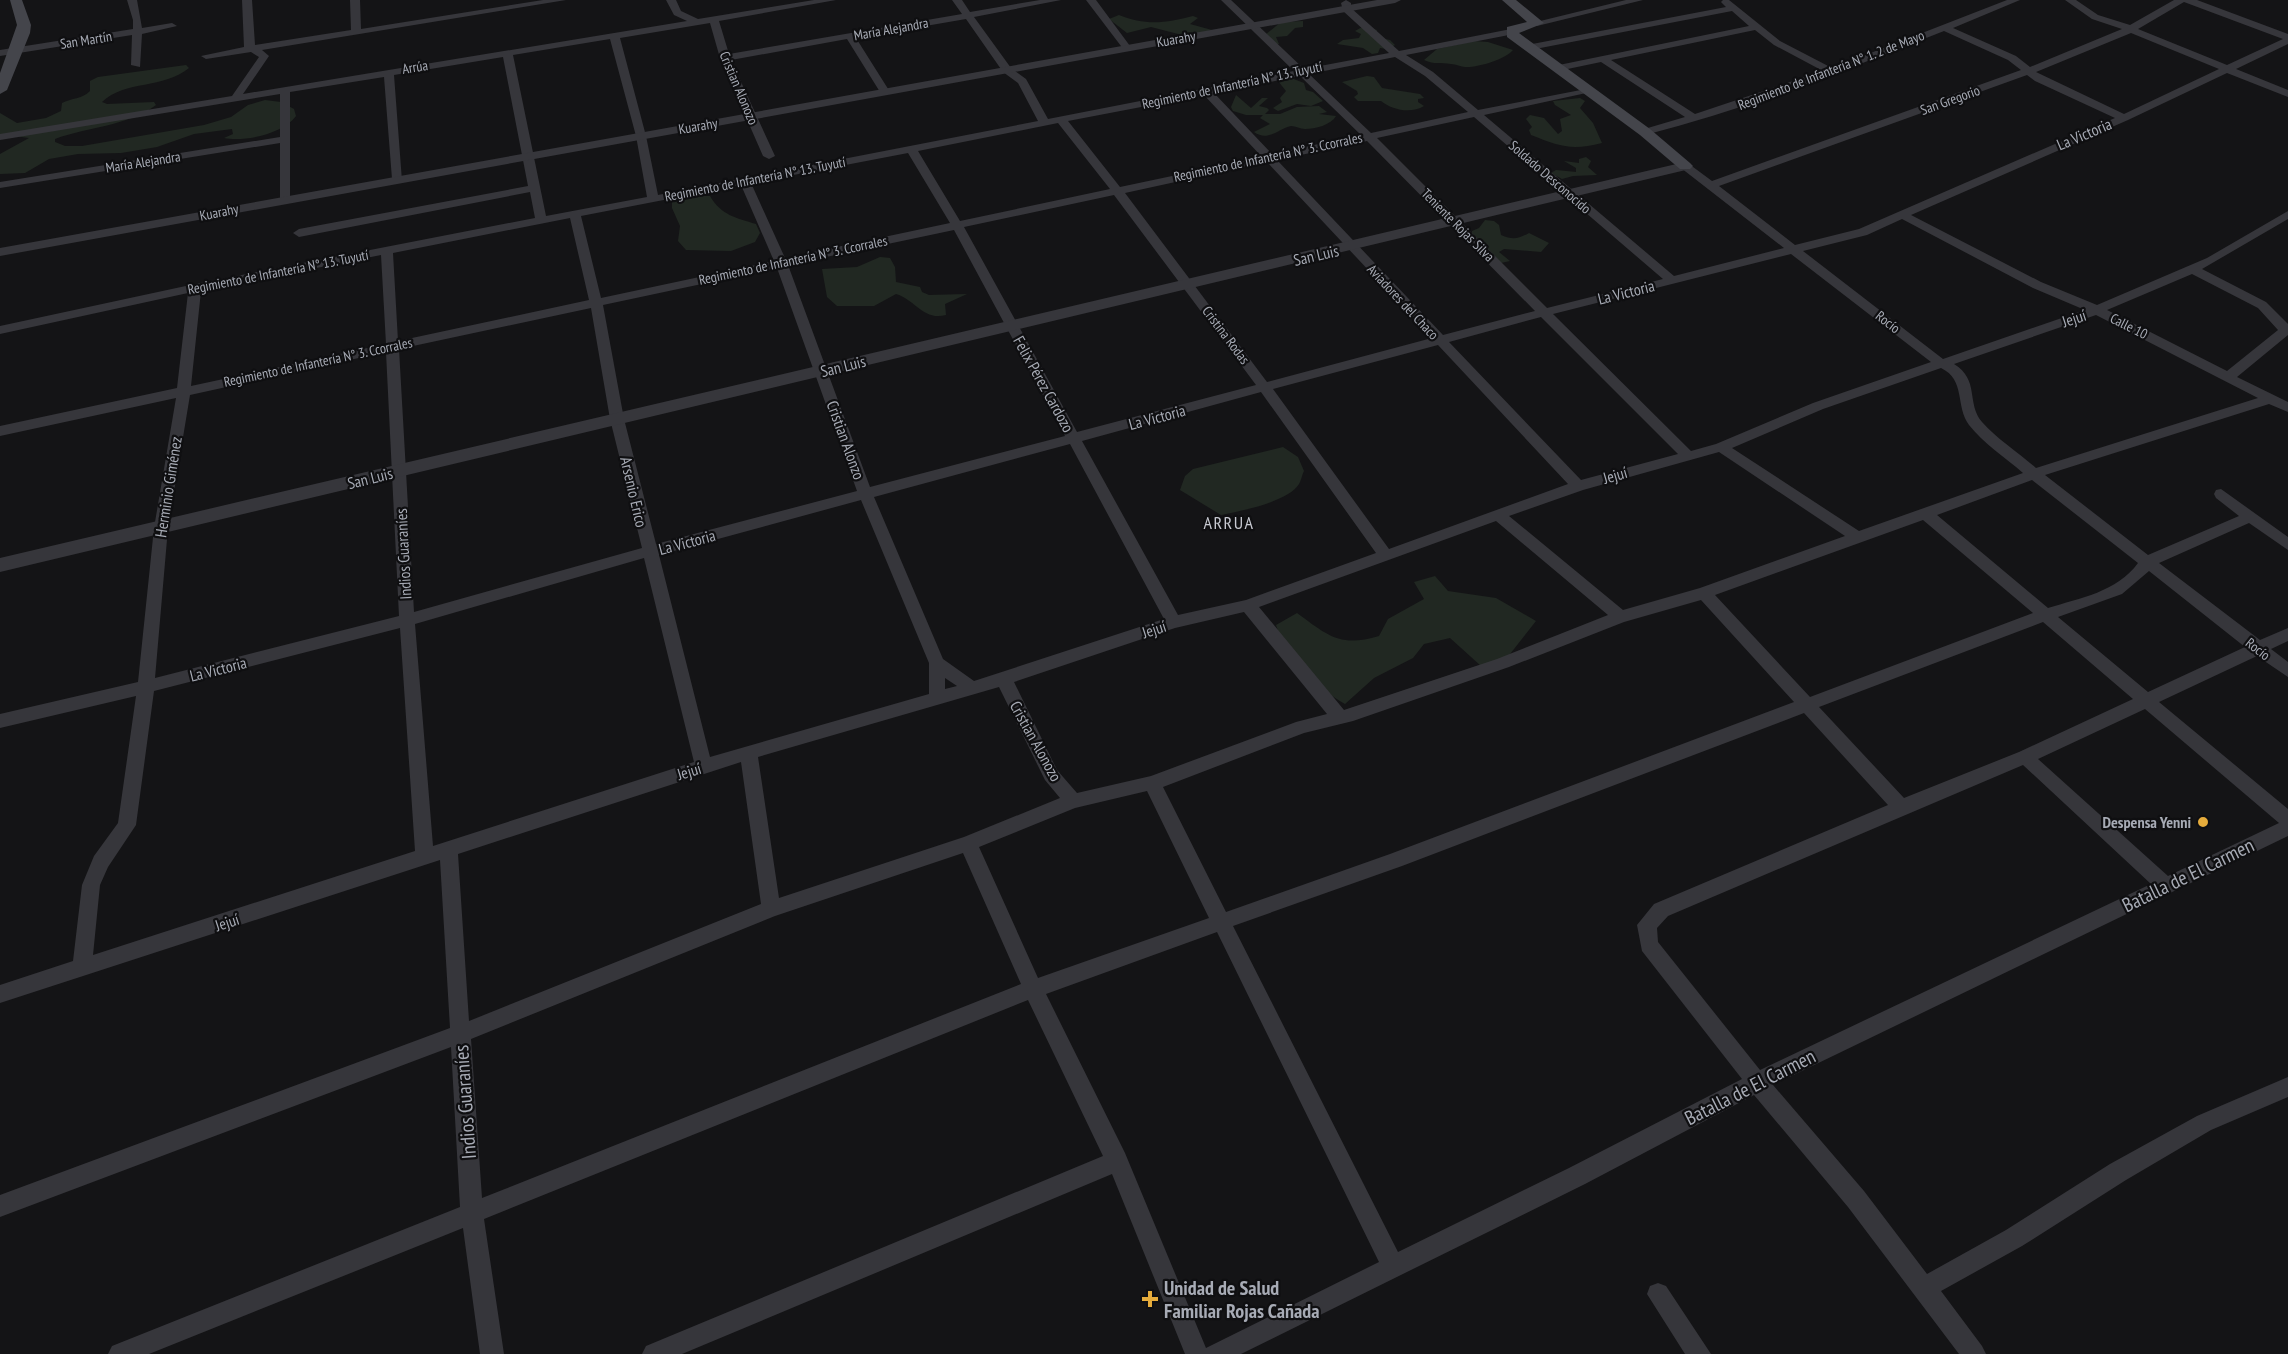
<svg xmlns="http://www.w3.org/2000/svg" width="2288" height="1354" font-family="'PT Sans Narrow',sans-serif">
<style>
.green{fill:#212822}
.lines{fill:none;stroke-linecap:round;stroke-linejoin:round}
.minor{fill:#36363b;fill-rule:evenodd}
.tertiary{fill:#36363b;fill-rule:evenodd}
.secondary{fill:#44454b;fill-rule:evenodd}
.poi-dot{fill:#e6ac3c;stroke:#0f0f11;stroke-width:2}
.labels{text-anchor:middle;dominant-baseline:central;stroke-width:4.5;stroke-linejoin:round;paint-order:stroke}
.far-street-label{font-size:14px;fill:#a7abb5;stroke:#0f0f11}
.street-label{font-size:16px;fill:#a7abb5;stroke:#0f0f11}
.poi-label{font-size:16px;font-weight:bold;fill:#a7abb5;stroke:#0f0f11;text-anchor:end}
.neighbourhood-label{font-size:18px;letter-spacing:1.5px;fill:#c8cad2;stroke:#0f0f11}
.near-street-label{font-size:20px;fill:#a7abb5;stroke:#0f0f11}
.near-poi-label{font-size:20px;font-weight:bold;fill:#a7abb5;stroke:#0f0f11;text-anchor:start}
</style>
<rect width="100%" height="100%" fill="#141416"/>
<path class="green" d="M1119 15C1145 26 1167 23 1193 16L1198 18 1190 24 1212 30 1186 36 1151 27 1127 33 1109 19Z
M1303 21V27L1295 28 1287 36 1276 37 1279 44 1272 45 1265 35 1281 22Z
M1364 26 1377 30 1375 37 1390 40 1395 45 1387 49 1380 48 1378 53 1372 54 1363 48 1337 44 1343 40 1359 38 1361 34 1355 31Z
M1474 41 1488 42 1513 50C1506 59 1477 68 1465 67 1461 67 1456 64 1451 64 1440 62 1435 65 1424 60L1437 49Z
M186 65 189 68C164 89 125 80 102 102L107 104 154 102 156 105C128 126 87 127 55 139V142L65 146H82L204 125 231 117 248 105 265 100 281 102 294 109 296 116C283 134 245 142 224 138L233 134 232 129 194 134 157 147 121 153 78 154 49 159 25 173 0 174V154L29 138 0 134V113L17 123 46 118 61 111 62 103C71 98 83 99 90 91V81L98 77Z
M1367 76 1374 77 1382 88 1420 94 1424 98 1418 99V102L1424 106C1411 114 1392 110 1381 101H1358L1354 97 1358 94 1357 91 1342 82Z
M1291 78 1304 83 1306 90 1313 92 1323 101 1311 106 1297 104 1278 111 1273 108 1282 102 1280 98 1286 91 1278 81Z
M1236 95 1251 108 1262 98H1268L1259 106 1267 108 1269 110 1265 114H1280L1297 107 1319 106 1327 112 1319 114 1336 116C1331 125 1315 129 1305 129 1300 129 1296 126 1291 126 1278 129 1268 142 1254 132L1270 124 1260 118 1263 115H1246L1233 111 1231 107Z
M1580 98 1585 101 1580 108 1593 123 1602 143C1571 151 1559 146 1531 135L1529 130 1532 127 1526 119 1530 115 1544 118 1558 134 1562 131 1560 119 1571 115 1555 105 1553 101Z
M1586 157 1591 161 1588 167 1597 175 1573 176 1562 179 1551 173 1556 170 1576 172V168L1564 161 1579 163V159Z
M684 196H710C721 215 736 218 756 224L760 233 755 242 731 251 686 250 678 241 680 226 672 208V202Z
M1485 220 1494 221 1499 225 1501 235C1513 240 1518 239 1529 233L1549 243 1541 252 1504 249 1499 252 1510 261 1501 263 1472 236V231L1479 228Z
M880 257 890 258 895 267 896 282 920 287 922 292 929 295 967 294 945 304 946 315C923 321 916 300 896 294L874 306H837L827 297 822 269 857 267Z
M1283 447 1298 457 1304 471C1302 475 1301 481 1299 484 1288 502 1240 511 1221 515L1180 490 1185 476 1193 469Z
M1435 576 1448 591 1496 598 1536 621 1503 663 1481 666 1450 638 1424 644 1413 658 1374 678 1345 704C1316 688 1286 658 1276 625L1297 613C1327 635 1340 648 1379 636L1388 619 1424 599 1414 582Z"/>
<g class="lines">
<path class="minor" d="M127 0H137L142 28 172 23 177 26 142 34 140 67 131 65 132 35 0 56V50L133 29V20Z
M242 0H252L255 45 351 30 350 0H360L361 29 543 0H566L262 50 269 56 243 94 687 21 674 15 666 0H676L681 11 698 19 814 0H836L719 21 729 54 962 14 952 0H962L970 12 1040 0H1061L974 17 1011 68 1026 79 1048 119 1294 71 1221 0H1231L1304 69 1389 53 1343 11 1341 3 1346 0 1351 3V8L1399 51 1511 29 1516 32 1514 34 1406 55 1433 72 1478 110 1591 88V92L1484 115 1674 276 1784 248 1681 168V164H1689L1712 181 2021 70 2008 60 1944 31C1846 70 1747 109 1645 135L1640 132 1641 130 1685 117 1601 62 1558 71 1554 70V66L1749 26 1732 11 1530 50 1525 47 1527 45 1726 7 1721 2 1723 0H1729L1780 41 1832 68 2007 0H2020L1953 28 2016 56 2030 67 2122 29 2092 19 2065 0H2076L2098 15 2130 25 2174 0H2197L2288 34V44L2236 69 2288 90V97L2227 73 2128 120 1911 215 2041 282 2097 305 2207 258 2288 211V219L2202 269 2266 302 2288 324V335L2237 377 2288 402V412L2269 404 2045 475 2148 555 2239 516 2216 498 2214 494 2216 490 2221 489 2288 537V550L2249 523 2159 563 2260 640 2288 628V641L2271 649 2288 662V677L2257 656 2159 702 2288 809V836L1773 1085 1864 1191 1927 1274 2006 1230 2110 1164 2197 1116 2288 1077V1097L2211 1130 2126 1180 2022 1246 1941 1291 1982 1346 1986 1354H1959L1848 1207 1754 1095 1585 1184 1241 1354H1185L1112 1174 682 1354H642L646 1346 1103 1156 1028 1000 484 1219 504 1354H480L463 1228 149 1354H108L112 1346 460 1207 451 1047 0 1217V1195L450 1028 440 860 0 1003V985L73 961 82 885 94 856 118 823 136 696 0 728V714L138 682 154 528 176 398 0 436V426L177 388 188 293 0 334V326L195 284 535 218 530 192 299 237 293 233 299 229 528 186 503 57 394 75 402 181 392 179 384 77 290 92V201L280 199V143L0 188V182L280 137V94L0 140V134L232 96 259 57 251 52 206 59 201 56 244 47ZM2184 2 2283 39 2227 65 2138 29ZM966 19 1003 72 1018 83 1038 121 658 195 646 136 620 38 710 23 720 58 763 156 769 159 775 156 731 60 847 39 880 92 885 95 890 92 856 38ZM1755 30 1774 45 1823 71 1695 114 1611 60ZM2131 33 2219 69 2124 114 2036 72ZM610 39 636 136 647 197 546 216 513 55ZM1395 57 1425 76 1468 112 1371 133 1309 74ZM2027 75 2035 81 2115 118 1859 229 1795 245 1719 186ZM1300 76 1361 135 1272 154 1214 93ZM1204 95 1262 157 1120 187 1068 121ZM1474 117 1663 279 1547 308 1377 138ZM1058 123 1110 189 960 221 918 151ZM1367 141 1535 311 1443 335 1277 160ZM908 153 950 223 785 258 751 183ZM1267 162 1432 338 1267 382 1125 193ZM741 185 774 261 601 298 581 216ZM1114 195 1256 385 1077 432 964 227ZM570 218 589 300 398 341 393 253ZM1902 219 2033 288 2085 310 1943 359 1803 251 1867 235ZM954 230 1065 436 870 487 788 265ZM1791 254 1931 362 1813 403 1716 444 1691 451 1553 314ZM381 255 386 344 191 386 201 291ZM777 268 857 491 656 544 624 419 603 305ZM2192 274 2258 308 2278 330 2227 371 2107 310ZM591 308 610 419 642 548 414 612 399 349ZM2096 315 2258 398 2036 468C2019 453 1997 439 1982 422 1966 403 1980 380 1954 364ZM1541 317 1678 454 1581 480 1449 342ZM1438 345 1568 484 1389 549 1273 389ZM386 352 399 616 155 678 168 528 190 395ZM1941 368C1966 380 1955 406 1969 425 1983 443 2006 458 2023 473L1859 531 1732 448 1823 409ZM1261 392 1376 553 1246 600 1178 615 1082 441ZM1070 444 1164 619 974 681 943 659 874 497ZM1719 452 1845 536 1700 588 1623 610 1509 516 1583 490ZM2032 480 2138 563C2117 592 2080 598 2048 608L1937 515ZM861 500 929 663V694L710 757 659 555ZM1923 520 2033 613 1810 697 1715 595ZM1496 521 1608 615 1497 659 1344 710 1259 607ZM644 558 694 762 433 846 415 624ZM2149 571 2245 647 2148 692 2058 617 2122 594ZM1701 600 1794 702 1390 854 1226 912 1163 787 1304 733 1353 721 1509 667 1624 622ZM1244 612 1327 714 1296 722 1151 776 1077 793 1057 770 1014 682 1175 628ZM2043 622 2133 699 2019 752 1904 798 1819 707ZM400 628 415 851 93 955 100 885 108 867 136 825 154 691ZM945 678 957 686 945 689ZM999 687 1045 780 1060 798 964 837 779 898 758 757ZM2145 709 2279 823 2168 876 2038 759ZM1804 713 1888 805 1654 904 1637 925 1642 951 1742 1079 1569 1168 1398 1252 1233 926 1402 866ZM741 762 761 904 469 1021 458 854ZM2023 765 2151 884 1760 1070 1658 942 1657 928 1668 916ZM1147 791 1209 918 1038 978 979 847 1075 808ZM963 853 1021 984 482 1198 471 1039 775 916ZM1217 932 1379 1262 1206 1348 1125 1153 1046 994Z
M1086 0H1096L1130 46V50H1124Z
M1626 0H1643L1537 26 1532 23Z
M1658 1283 1666 1286 1711 1354H1685L1647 1294 1650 1286Z"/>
<path class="tertiary" d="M1377 0H1401L1395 3 0 256V248Z
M1685 162 1690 163V169L0 572V558Z"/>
<path class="secondary" d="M10 0H22L31 25 30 33 7 90 0 94V73L17 25Z
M1502 0H1516L1544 23 1519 33 1650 129 1690 163 1693 166 1690 169H1680L1640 135 1507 37V27L1527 22Z"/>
</g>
<g class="poi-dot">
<circle cx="2203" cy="822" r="6"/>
<path d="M1147 1290h6v6h6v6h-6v6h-6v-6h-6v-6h6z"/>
</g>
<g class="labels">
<g class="far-street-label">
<text transform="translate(891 29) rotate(-10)">María Alejandra</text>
<text transform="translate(1176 39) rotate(-10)">Kuarahy</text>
<text transform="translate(86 40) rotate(-9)">San Martín</text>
<text transform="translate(415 67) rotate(-9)">Arrúa</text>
<text transform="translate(1831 70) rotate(-21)">Regimiento de Infantería N° 1. 2 de Mayo</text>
<text transform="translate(1232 85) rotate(-12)">Regimiento de Infantería N° 13. Tuyutí</text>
<text transform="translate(739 88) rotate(67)">Cristian Alonozo</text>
<text transform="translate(1950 100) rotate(-20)">San Gregorio</text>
<text transform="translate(698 126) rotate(-10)">Kuarahy</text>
<text transform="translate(1268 157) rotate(-12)">Regimiento de Infantería N° 3. Ccorrales</text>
<text transform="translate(143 162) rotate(-9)">María Alejandra</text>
<text transform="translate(1550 177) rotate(41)">Soldado Desconocido</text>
<text transform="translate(755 179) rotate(-11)">Regimiento de Infantería N° 13. Tuyutí</text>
<text transform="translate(219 212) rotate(-11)">Kuarahy</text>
<text transform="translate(1458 225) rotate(45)">Teniente Rojas Silva</text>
<text transform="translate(793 260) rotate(-12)">Regimiento de Infantería N° 3. Ccorrales</text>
<text transform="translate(278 272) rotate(-11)">Regimiento de Infantería N° 13. Tuyutí</text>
<text transform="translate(1403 302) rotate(47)">Aviadores del Chaco</text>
<text transform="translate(1888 322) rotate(38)">Rocío</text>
<text transform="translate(2129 326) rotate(27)">Calle 10</text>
<text transform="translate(1226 335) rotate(53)">Cristina Rodas</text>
<text transform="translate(318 362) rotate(-12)">Regimiento de Infantería N° 3. Ccorrales</text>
<text transform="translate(2258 649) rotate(38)">Rocío</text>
</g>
<g class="street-label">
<text transform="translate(2084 134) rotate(-23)">La Victoria</text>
<text transform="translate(1316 255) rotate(-13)">San Luis</text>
<text transform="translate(1626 292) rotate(-14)">La Victoria</text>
<text transform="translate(2074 318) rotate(-18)">Jejuí</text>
<text transform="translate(843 366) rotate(-14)">San Luis</text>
<text transform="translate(1044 384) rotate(61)">Felix Pérez Cardozo</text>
<text transform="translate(1157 417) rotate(-15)">La Victoria</text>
<text transform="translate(846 440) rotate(70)">Cristian Alonzo</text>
<text transform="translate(1615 475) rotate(-16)">Jejuí</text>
<text transform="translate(370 478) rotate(-14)">San Luis</text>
<text transform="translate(168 487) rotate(-81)">Herminio Giménez</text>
<text transform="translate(634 492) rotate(77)">Arsenio Erico</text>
<text transform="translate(687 542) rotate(-15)">La Victoria</text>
<text transform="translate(403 554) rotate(-93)">Indios Guaraníes</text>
<text transform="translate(1154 629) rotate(-18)">Jejuí</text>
<text transform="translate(218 669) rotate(-14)">La Victoria</text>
<text transform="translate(1036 741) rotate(61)">Cristian Alonozo</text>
<text transform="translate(689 771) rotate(-17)">Jejuí</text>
<text transform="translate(227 922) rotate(-18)">Jejuí</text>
</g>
<g class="poi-label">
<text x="2191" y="822">Despensa Yenni</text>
</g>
<g class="neighbourhood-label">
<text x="1229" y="522">ARRUA</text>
</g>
<g class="near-street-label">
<text transform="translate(2188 875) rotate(-26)">Batalla de El Carmen</text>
<text transform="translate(1750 1087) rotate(-27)">Batalla de El Carmen</text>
<text transform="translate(465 1102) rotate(-94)">Indios Guaraníes</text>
</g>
<g class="near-poi-label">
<text x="1164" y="1288">Unidad de Salud<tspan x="1164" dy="23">Familiar Rojas Cañada</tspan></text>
</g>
</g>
</svg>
